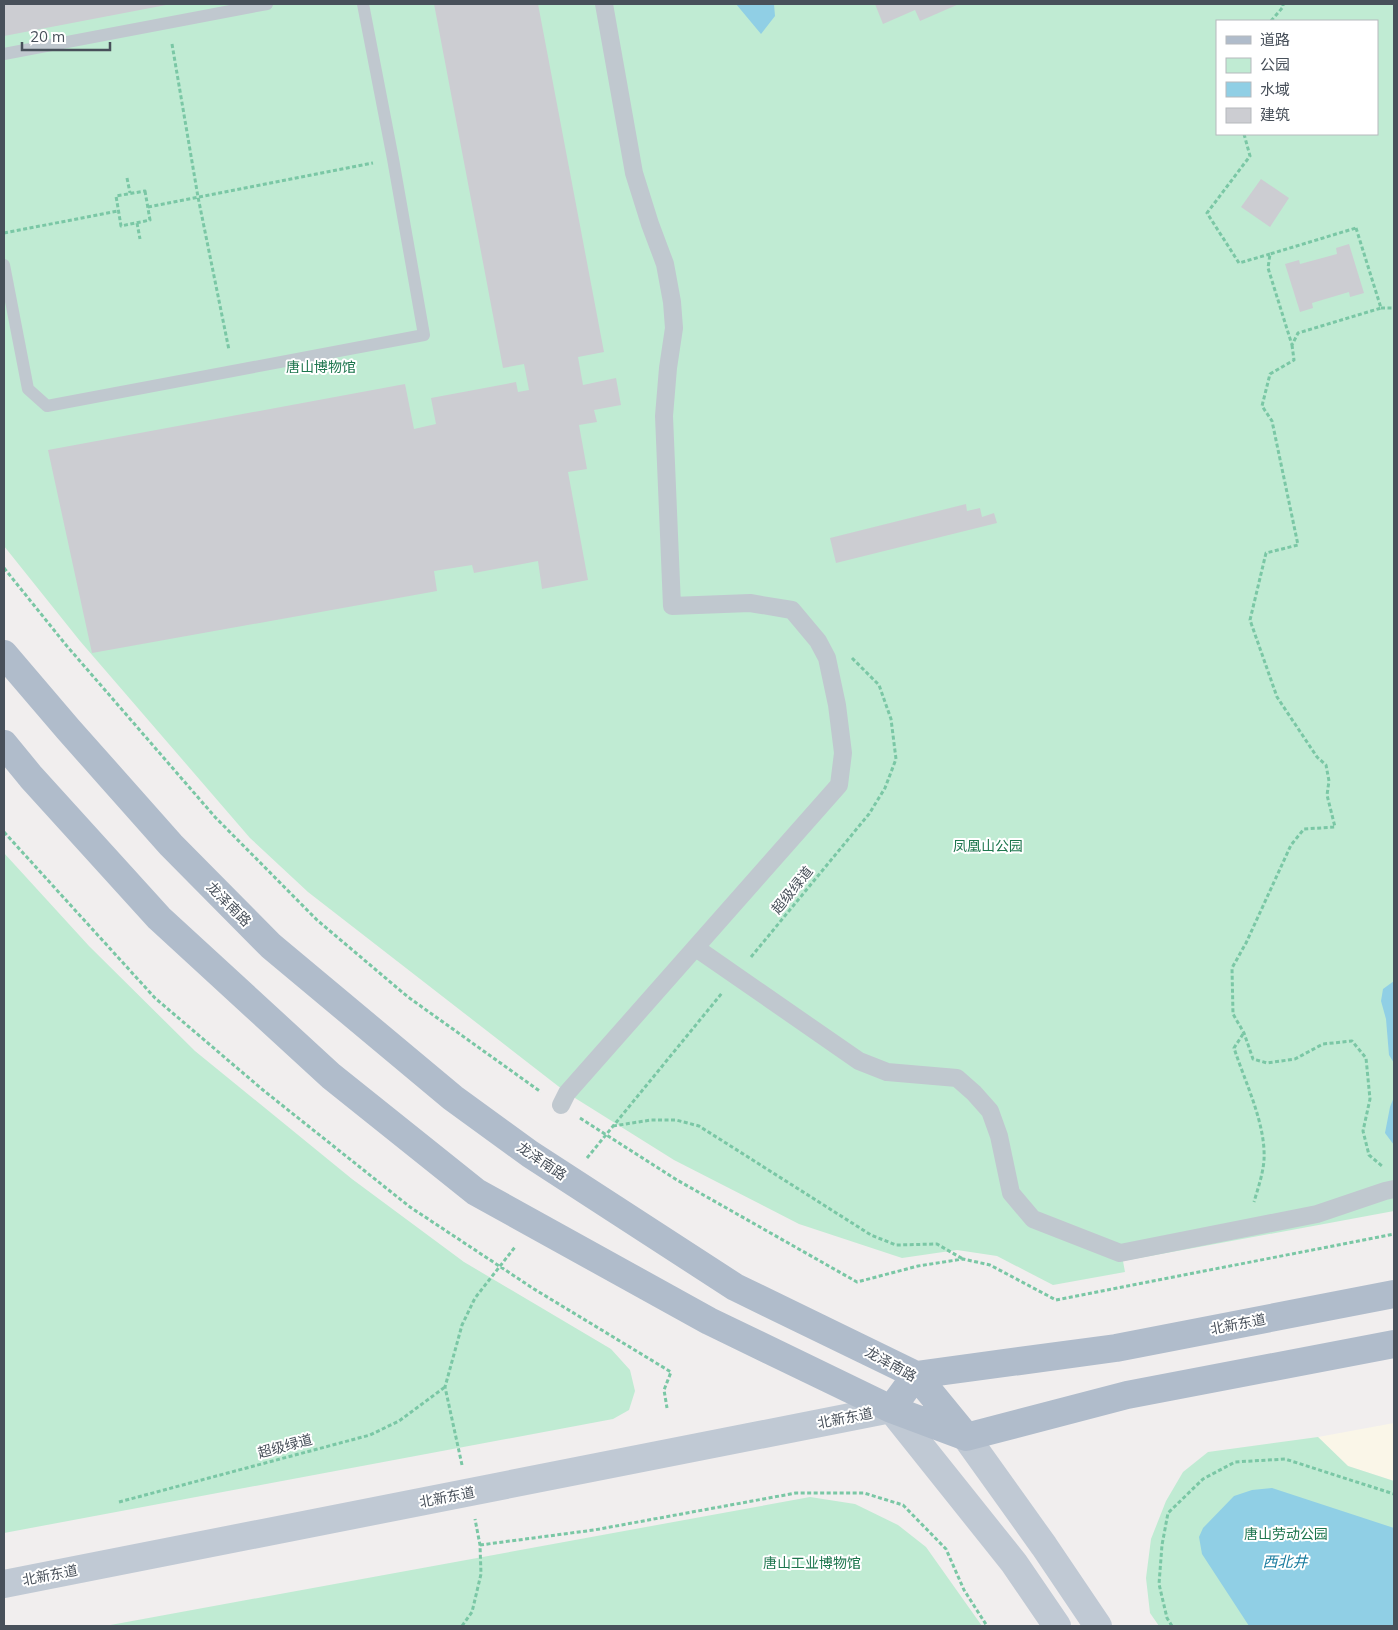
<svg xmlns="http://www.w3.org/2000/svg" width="1398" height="1630" font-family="Mulish,'Noto Sans SC',sans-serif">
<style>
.commercial{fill:#faf6e8}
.green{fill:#c0ebd3;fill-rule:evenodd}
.water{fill:#90cfe5}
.building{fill:#cccdd2}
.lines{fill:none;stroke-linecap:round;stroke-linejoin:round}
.path{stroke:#7ac7a5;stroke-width:3;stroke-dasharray:4 2.5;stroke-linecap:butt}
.service{stroke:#c0c8cf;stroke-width:12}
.pedestrian{stroke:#c0c8cf;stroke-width:18}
.secondary{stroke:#c0c9d4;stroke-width:28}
.primary{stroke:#b0bccb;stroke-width:28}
.labels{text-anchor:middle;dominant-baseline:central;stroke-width:4;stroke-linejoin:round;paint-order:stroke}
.park-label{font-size:14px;fill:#1e764e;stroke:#fff}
.street-label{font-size:14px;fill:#48505a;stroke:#fff}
.water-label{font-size:15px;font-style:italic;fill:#177b9e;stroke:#fff}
</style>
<rect width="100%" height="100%" fill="#f1eeee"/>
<path class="commercial" d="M1394 1423V1481L1348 1466 1318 1437Z"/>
<path class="green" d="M4 4H1394V1211L1123 1261 1125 1272 1053 1285 997 1256 957 1250 902 1258 799 1224 674 1160 567 1093 308 892 250 838 80 641 4 546ZM1217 21H1377V134H1217Z
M4 853 89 946 195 1051 352 1179 464 1262 611 1349 630 1370 635 1391 629 1410 613 1419 4 1533Z
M1318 1437 1348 1466 1394 1481V1626H1159L1150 1613 1146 1578 1151 1539 1166 1501 1183 1472 1208 1452Z
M810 1497 855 1504 898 1525 926 1547 982 1626H105Z"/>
<path class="water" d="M736 4H774L775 16 761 34Z
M1394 981V1063L1389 1055 1386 1019 1381 1001 1383 989Z
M1394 1097V1145L1385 1133 1390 1107Z
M1272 1488 1394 1528V1626H1249L1202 1554 1199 1537 1203 1528 1234 1496 1252 1490Z"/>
<path class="building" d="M4 4H166V5L4 36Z
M434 4H538L604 352 578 357 583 385 616 378 621 405 594 410 597 422 579 425 587 469 568 472 588 580 542 589 538 561 474 573 472 565 434 571 437 591 92 653 48 450 405 384 414 429 436 424 431 398 516 382 518 392 529 390 524 364 503 368Z
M875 4H959L920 21 915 10 883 24Z
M1261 179 1289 198 1270 227 1241 207Z
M1349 244 1364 293 1350 297 1349 292 1312 303 1313 308 1300 312 1285 264 1299 260 1300 264 1337 254 1336 248Z
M966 504 967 511 980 508 982 517 994 513 997 523 836 563 830 538Z"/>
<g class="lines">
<path class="path" d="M1271 21 1283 7V4
M172 44 198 197 229 350
M1244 134 1250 156 1207 213 1239 263 1270 254
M127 178 130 193
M145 191 150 220 121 226 116 196Z
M148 207 373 163
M137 223 140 239
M1356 228 1381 308 1298 333 1292 345 1268 268 1270 254Z
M4 233 118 211
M1381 308H1394
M1292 345 1294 360 1270 374 1262 406 1272 421 1298 545 1266 553 1250 620 1277 697 1317 757 1326 765 1329 781 1327 795 1335 827 1304 829 1291 845 1246 943 1232 968 1233 1014 1244 1033 1253 1059 1267 1063 1295 1059 1323 1044 1352 1041 1366 1058 1370 1099 1363 1131 1369 1155 1382 1166
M4 568 66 645 215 817 317 920 408 997 541 1092
M4 832 155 998 263 1090 410 1207 534 1289 671 1372 664 1390 667 1408
M751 957 869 814 885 788 896 759 891 719 879 685 852 658
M1243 1034 1234 1048C1245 1082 1266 1124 1264 1160 1263 1174 1258 1188 1254 1202
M580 1118 677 1180 857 1282 918 1266 963 1259 990 1265 1056 1300 1394 1234
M613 1126 651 1120H676L699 1126 871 1235 896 1245 937 1244 963 1259
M587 1158 722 993
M462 1465 445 1387 462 1325 475 1298 515 1247
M119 1502 370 1435 399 1421 445 1387
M480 1545 594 1530 796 1493H864L903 1505 946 1549 964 1590 987 1626
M462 1626 472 1612 481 1574 480 1545 475 1519
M1172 1626 1167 1618 1159 1584 1162 1545 1168 1513 1203 1479 1235 1462 1285 1459 1394 1494"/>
<path class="service" d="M4 54 267 4
M4 265 28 389 47 406 424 335 393 159 363 4"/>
<path class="pedestrian" d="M696 948 859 1061 887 1072 957 1078 974 1093 990 1111 999 1136 1011 1193 1033 1219 1120 1253 1317 1214 1385 1191 1394 1189
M561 1105 567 1093 839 785 843 753 837 705 827 658 818 641 792 610 750 603 672 606 664 416 668 368 674 328 672 302 665 264 650 224 634 173 604 4"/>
<path class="secondary" d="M966 1437 1044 1546 1098 1626
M4 1584 891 1409 1014 1563 1057 1626"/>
<path class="primary" d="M4 654 68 729 171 845 271 946 453 1098 530 1154 735 1287 916 1375 966 1436
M4 744 31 777 159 918 331 1076 476 1192 709 1321 891 1409 966 1437 1127 1395 1394 1344
M891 1409 916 1375 1116 1348 1394 1294"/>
</g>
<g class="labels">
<g class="park-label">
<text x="321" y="367">唐山博物馆</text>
<text x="988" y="846">凤凰山公园</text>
<text x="1286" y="1534">唐山劳动公园</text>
<text x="812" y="1563">唐山工业博物馆</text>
</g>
<g class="street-label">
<text transform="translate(792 890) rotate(-51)">超级绿道</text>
<text transform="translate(229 904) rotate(45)">龙泽南路</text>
<text transform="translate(542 1161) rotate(34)">龙泽南路</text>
<text transform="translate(1238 1324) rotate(-11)">北新东道</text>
<text transform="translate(891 1364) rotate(29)">龙泽南路</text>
<text transform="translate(845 1418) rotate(-11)">北新东道</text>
<text transform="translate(285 1446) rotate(-15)">超级绿道</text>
<text transform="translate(447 1497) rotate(-11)">北新东道</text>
<text transform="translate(50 1575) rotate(-11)">北新东道</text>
</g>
<g class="water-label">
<text x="1285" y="1561">西北井</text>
</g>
</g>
<rect width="1398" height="1630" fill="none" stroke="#48505a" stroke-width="10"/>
<rect x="1216" y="20" width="162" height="115" fill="#ffffff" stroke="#b6b9bd"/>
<rect x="1226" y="36" width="25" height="8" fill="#b0bccb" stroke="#b6b9bd"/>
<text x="1260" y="45" font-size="15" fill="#48505a">道路</text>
<rect x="1226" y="58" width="25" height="15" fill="#c0ebd3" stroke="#b6b9bd"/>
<text x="1260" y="70" font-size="15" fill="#48505a">公园</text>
<rect x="1226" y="82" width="25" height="15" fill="#90cfe5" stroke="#b6b9bd"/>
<text x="1260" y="95" font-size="15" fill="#48505a">水域</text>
<rect x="1226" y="108" width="25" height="15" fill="#cccdd2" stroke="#b6b9bd"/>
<text x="1260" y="120" font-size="15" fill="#48505a">建筑</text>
<path d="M22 42v8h88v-8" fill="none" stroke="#48505a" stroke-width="2.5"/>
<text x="30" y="42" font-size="15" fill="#48505a" stroke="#ffffff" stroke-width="4" paint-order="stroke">20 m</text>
</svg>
